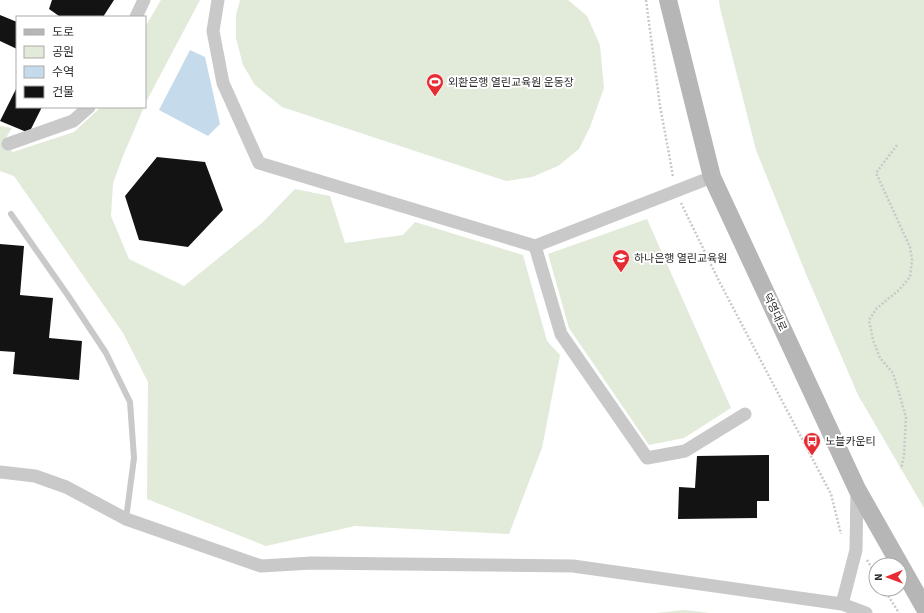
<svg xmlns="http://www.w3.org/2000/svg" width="924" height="613" font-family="'Source Sans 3','Noto Sans KR',sans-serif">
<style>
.green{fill:#e2ead9}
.water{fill:#c5dbeb}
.building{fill:#131313}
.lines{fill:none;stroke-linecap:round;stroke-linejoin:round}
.path{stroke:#c9c9c9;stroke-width:2.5;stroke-dasharray:2 2;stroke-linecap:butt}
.service{stroke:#c9c9c9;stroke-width:6}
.minor{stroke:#c9c9c9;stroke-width:13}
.secondary{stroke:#b6b6b6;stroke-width:18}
.labels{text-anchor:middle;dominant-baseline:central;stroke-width:4;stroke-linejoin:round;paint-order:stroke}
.poi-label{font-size:11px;fill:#2c2c2c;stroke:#fff;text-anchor:start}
.street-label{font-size:11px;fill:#2c2c2c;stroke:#fff}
</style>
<rect width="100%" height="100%" fill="#fff"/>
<path class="green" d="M161 0H200L145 104V27Z
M240 0H568L587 16 600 45 604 88 590 127 579 149 558 166 532 177 506 181 282 107 255 85 243 65 236 38V15Z
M719 0H924V508L858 395 806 274 756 150 720 8Z
M101 107H144L123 156 113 183 111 216 129 259 184 286 262 223 295 189 330 196 345 243 403 235 415 222 523 255 547 341 560 355 542 448 509 534 355 526 266 546 147 499 148 382 123 333 14 176 0 171V126L12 128 2 144 13 152 74 132Z
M647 219 731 408 684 438 649 445 569 328 548 254Z
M685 610 710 613H656Z"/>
<path class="water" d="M190 50 205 57 220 124 208 136 159 110Z"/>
<path class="building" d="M52 0H114L103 17H58L59 16 49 9Z
M0 15 17 22V49L0 41Z
M17 87V107H42L29 133 0 121Z
M157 157 205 162 223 210 188 247 139 240 125 196Z
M0 244 24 246 20 295 53 298 49 338 82 341 79 380 13 374 15 352 0 351Z
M769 455V501H757V518L678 519 679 487 695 488 697 456Z"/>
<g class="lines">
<path class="path" d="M646 0 660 106 669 154 673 177
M897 145 876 173 910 247 912 260 910 277 899 290 877 308 869 320 873 340 880 358 893 373 906 417 904 455 901 469
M681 203 719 281 831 494 841 534
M867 560 876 575
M884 589 899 613"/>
<path class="service" d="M11 214 69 297 106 353 130 402 134 458 126 519"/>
<path class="minor" d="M218 0 213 31 223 83 259 163 535 246 712 177
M136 17 144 0
M8 144 73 121 89 107
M535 246 561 334 647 458 685 451 745 414
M0 472 35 476 66 487 126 519 261 566 312 563 573 566 842 604
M857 489 856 550 842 604 866 613"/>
<path class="secondary" d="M668 0 712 177 857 489 924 607"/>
</g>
<defs>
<symbol id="stadium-pin" viewBox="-11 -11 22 30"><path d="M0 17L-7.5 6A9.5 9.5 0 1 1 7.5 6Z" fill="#e72b33" stroke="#fff"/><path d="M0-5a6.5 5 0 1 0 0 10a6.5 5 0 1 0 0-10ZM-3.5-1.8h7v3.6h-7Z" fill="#fff"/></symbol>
<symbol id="school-pin" viewBox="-11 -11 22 30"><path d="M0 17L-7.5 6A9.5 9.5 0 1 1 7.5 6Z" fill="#e72b33" stroke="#fff"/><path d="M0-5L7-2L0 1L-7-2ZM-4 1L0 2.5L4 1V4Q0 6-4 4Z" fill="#fff"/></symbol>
<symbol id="bus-pin" viewBox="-11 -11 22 30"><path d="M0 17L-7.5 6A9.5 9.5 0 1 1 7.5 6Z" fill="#e72b33" stroke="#fff"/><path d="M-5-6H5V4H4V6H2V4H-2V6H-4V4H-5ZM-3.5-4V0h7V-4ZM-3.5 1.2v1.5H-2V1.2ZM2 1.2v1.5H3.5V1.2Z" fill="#fff"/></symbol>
</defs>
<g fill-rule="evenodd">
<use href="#stadium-pin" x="425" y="72" width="20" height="27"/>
<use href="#school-pin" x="611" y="248" width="20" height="27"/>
<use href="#bus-pin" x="802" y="431" width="20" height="27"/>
</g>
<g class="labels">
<g class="poi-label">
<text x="448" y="82">외환은행 열린교육원 운동장</text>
<text x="634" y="258">하나은행 열린교육원</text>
<text x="825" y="441">노블카운티</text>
</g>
<g class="street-label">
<text transform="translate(775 312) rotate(65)">덕영대로</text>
</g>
</g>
<rect x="16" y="16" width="130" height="92" fill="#ffffff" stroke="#ababab"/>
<rect x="24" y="29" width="20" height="6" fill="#b6b6b6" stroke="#ababab"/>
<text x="52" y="36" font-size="12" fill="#2c2c2c">도로</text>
<rect x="24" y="46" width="20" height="12" fill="#e2ead9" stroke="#ababab"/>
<text x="52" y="56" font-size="12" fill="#2c2c2c">공원</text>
<rect x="24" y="66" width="20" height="12" fill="#c5dbeb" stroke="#ababab"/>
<text x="52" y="76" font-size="12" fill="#2c2c2c">수역</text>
<rect x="24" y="86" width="20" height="12" fill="#131313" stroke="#ababab"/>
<text x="52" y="96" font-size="12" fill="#2c2c2c">건물</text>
<g transform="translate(888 577) rotate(269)"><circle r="19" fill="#ffffff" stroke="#ababab"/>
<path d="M0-3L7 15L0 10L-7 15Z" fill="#e72b33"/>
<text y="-6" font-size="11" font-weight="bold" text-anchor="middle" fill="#2c2c2c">N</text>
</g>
</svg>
